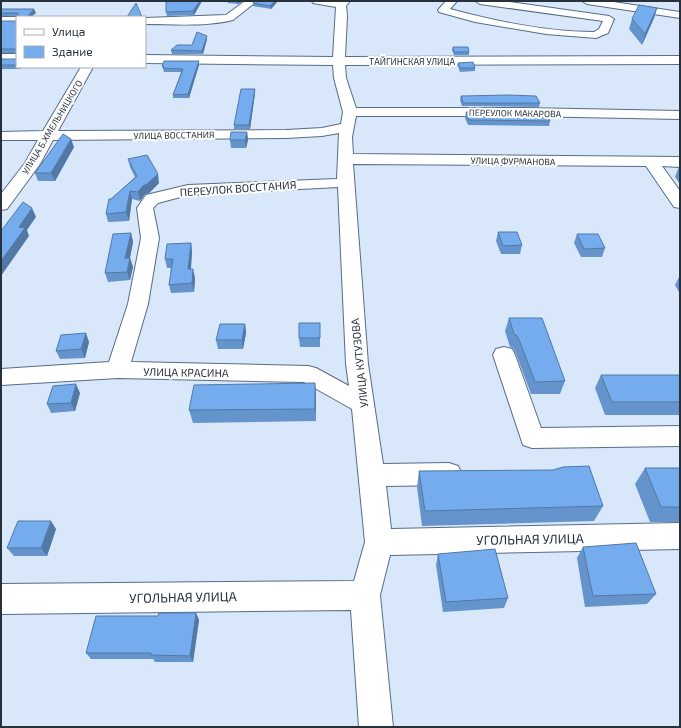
<svg xmlns="http://www.w3.org/2000/svg" width="681" height="728" font-family="'Exo 2',sans-serif">
<style>
.lines{fill:none;stroke-linecap:round;stroke-linejoin:round}
.minor-casing{stroke:#576c87;stroke-width:2}
.minor{fill:#fff;fill-rule:evenodd}
.wall{fill:#6594cc}
.shaded-wall{fill:#5278a6}
.building{fill:#75aced;stroke:#5278a6}
.labels{text-anchor:middle;dominant-baseline:central;stroke-width:4;stroke-linejoin:round;paint-order:stroke}
.far-street-label{font-size:9px;fill:#27313c;stroke:#fff}
.street-label{font-size:11px;fill:#27313c;stroke:#fff}
.near-street-label{font-size:13px;fill:#27313c;stroke:#fff}
</style>
<rect width="100%" height="100%" fill="#d8e7fa"/>
<g class="lines">
<defs>
<path id="minor" d="M245 1H257L233 20C205 27 173 24 145 24V18L226 15Z
M312 1H350L346 6 347 16 345 57 680 56V64L345 65 346 78 356 108H524L680 111V119L524 116H356L352 137 353 154 680 157V167L662 166 680 191V208L674 207 646 166 353 164 368 364 383 464 449 463 458 466 462 474 458 482 449 485 386 486 391 529 680 523V549L390 555 380 595 393 727H359L351 610 1 614V584L354 581 365 542 352 409 304 382 118 378 1 385V369L109 362 128 304 141 238 137 208 146 195 188 185 337 179 339 133 322 136 286 138 53 140 40 164 7 209 1 210V194L25 163 38 140H1V132L43 131 81 67H93L58 131 286 130 322 128 341 124 343 112 334 78 333 65 145 63V55L333 57 336 7 313 3ZM338 187 346 364 349 386 316 368 308 366 131 362 148 304 159 238 153 208 158 203 188 195Z
M446 1H457L450 9C494 21 549 32 594 32L599 29 603 21 480 4 475 1H502L609 16 614 19 608 33 596 38 546 34 475 22 439 12 438 10Z
M582 1H607L680 12V18L587 4Z
M1 17H18L17 23H1Z
M1 54H17V62H1Z
M504 347 512 349 515 355 541 428 680 426V446L532 448 523 445 493 355 496 349Z"/>
</defs>
<use href="#minor" class="minor-casing"/>
<use href="#minor" class="minor"/>
</g>
<path class="wall" d="M202 1 194 15 167 16 166 12Z
M227 1H243L238 4 228 3Z
M278 1 271 9 253 6V3Z
M657 8 654 18 642 45 629 29 632 19Z
M1 9 36 13 17 16H1Z
M17 19V67H22L20 69H1V59H17V53H1V21H17Z
M207 39 203 54H172L171 50 192 45Z
M453 47 469 52V55H454L452 50Z
M458 63 475 68V71L460 72 458 66Z
M199 65 189 98H173V95L181 72H164L162 66Z
M255 89V93L250 129H234V125Z
M461 96 540 103 539 107 462 106 460 100Z
M466 112 550 121 549 126 468 125 465 118Z
M247 132 248 140 246 148H231L230 140Z
M74 147 55 181H38L35 173Z
M128 159 159 183 149 193 145 194 140 201 132 199 129 221 108 222 106 214 111 199 135 177 130 167Z
M680 164V184L675 177Z
M498 232 522 245 520 254H501L496 241Z
M131 233 133 242 130 258 133 267 130 280 108 282 105 273Z
M577 234 605 248 602 257H581L574 243Z
M191 243 192 252 191 269 195 278 194 292 171 293 169 285 171 268H167L165 259Z
M679 277H680V294L675 285Z
M509 318 565 381 560 394H531L516 354 513 348 510 347 505 331Z
M320 323V347H300L299 338Z
M245 324 246 333 243 349H218L216 340Z
M89 342 85 358 60 359 56 351Z
M601 375H680V415H605L595 388Z
M315 383 316 421 193 423 189 410Z
M80 393 75 411 51 413 47 404Z
M645 468H680V522H650L635 484Z
M419 471 603 506 594 521 422 526 417 487Z
M56 529 47 556H14L7 548Z
M583 547 656 594 647 604 585 607 577 558Z
M438 554 508 598 504 608 443 612 436 565Z
M196 613 199 620 193 662H155L153 659H91L86 653 158 616Z"/>
<path class="shaded-wall" d="M200 1H202L194 15 193 11Z
M238 1H243L238 4Z
M275 1H278L271 9 270 6Z
M657 8 654 18 642 45 645 34Z
M34 9 36 13 31 17H27Z
M207 36V39L203 54 202 51Z
M199 61V65L189 98 188 94Z
M255 89V93L250 129 249 125Z
M247 132 248 140 246 148 245 140Z
M71 139 74 147 55 181 51 173Z
M158 174 159 183 149 193 145 194 140 201 138 192 143 186Z
M130 191 132 199 129 221 126 212Z
M32 208 36 217 27 230 29 236 1 276V261L19 227Z
M131 233 133 242 128 267 125 258Z
M191 243 192 252 190 278 188 269Z
M130 258 133 267 130 280 127 272Z
M193 269 195 278 194 292 192 283Z
M245 324 246 333 243 349 242 340Z
M86 333 89 342 85 358 81 349Z
M315 383 316 396V421L315 409Z
M76 384 80 393 75 411 71 403Z
M51 521 56 529 47 556 41 548Z
M196 613 199 620 193 662 190 656Z"/>
<path class="building" d="M166 1H200L193 11 166 12Z
M255 1H275L270 6 253 3Z
M136 3 142 17H127Z
M639 5 657 8 645 34 632 19Z
M1 9H34L27 17H17L18 13H1Z
M17 19V65H1V59H17V49H1V21H17Z
M197 32 207 36 202 51 171 50 177 45H192Z
M453 47H468L469 52H454Z
M164 61H199L188 94 173 95 183 69 163 68 164 66H162Z
M473 62 475 68H460L458 63Z
M241 89H255L249 125H234Z
M509 95 536 96 540 103H463L461 96Z
M466 112 546 113 550 121 469 120Z
M231 132H247L245 140H230Z
M63 134 71 139 51 173H35Z
M147 155 158 174 147 184 143 186 138 192 130 191 126 212 106 214 109 199H111L137 176 128 159Z
M23 202 32 208 19 227 25 228 1 261V231Z
M498 232H517L522 245 503 246Z
M131 233 125 258H130L127 272 105 273 113 234Z
M577 234H598L605 248 584 249Z
M191 243 188 269H193L192 283 169 285 173 259H165L167 244Z
M509 318H542L565 381 535 382 520 342 517 336 514 334Z
M299 323H320V338H299Z
M220 324H245L242 340H216Z
M86 333 81 349 56 351 61 335Z
M601 375H680V402H612Z
M315 383V409L189 410 194 385Z
M76 384 71 403 47 404 53 386Z
M589 466 603 506 425 511 419 471 553 470 563 467Z
M645 468H680V507H661Z
M18 521H51L41 548H7Z
M636 543 656 594 593 596 583 547Z
M495 549 508 598 446 602 438 554Z
M159 613H196L190 656 151 655V653H86L96 616H158Z"/>
<g class="labels">
<g class="far-street-label">
<text x="412" y="61">ТАЙГИНСКАЯ УЛИЦА</text>
<text transform="translate(515 113) rotate(1)">ПЕРЕУЛОК МАКАРОВА</text>
<text transform="translate(52 127) rotate(-59)">УЛИЦА Б.ХМЕЛЬНИЦКОГО</text>
<text transform="translate(174 135) rotate(-1)">УЛИЦА ВОССТАНИЯ</text>
<text transform="translate(513 161) rotate(1)">УЛИЦА ФУРМАНОВА</text>
</g>
<g class="street-label">
<text transform="translate(238 188) rotate(-4)">ПЕРЕУЛОК ВОССТАНИЯ</text>
<text transform="translate(359 363) rotate(-96)">УЛИЦА КУТУЗОВА</text>
<text transform="translate(186 372) rotate(1)">УЛИЦА КРАСИНА</text>
</g>
<g class="near-street-label">
<text transform="translate(530 539) rotate(-1)">УГОЛЬНАЯ УЛИЦА</text>
<text transform="translate(183 597) rotate(-1)">УГОЛЬНАЯ УЛИЦА</text>
</g>
</g>
<rect width="681" height="728" fill="none" stroke="#27313c" stroke-width="4"/>
<rect x="16" y="16" width="130" height="52" fill="#ffffff" stroke="#a9adb1"/>
<rect x="24" y="29" width="20" height="6" fill="#ffffff" stroke="#a9adb1"/>
<text x="52" y="36" font-size="12" fill="#27313c">Улица</text>
<rect x="24" y="46" width="20" height="12" fill="#75aced" stroke="#a9adb1"/>
<text x="52" y="56" font-size="12" fill="#27313c">Здание</text>
</svg>
